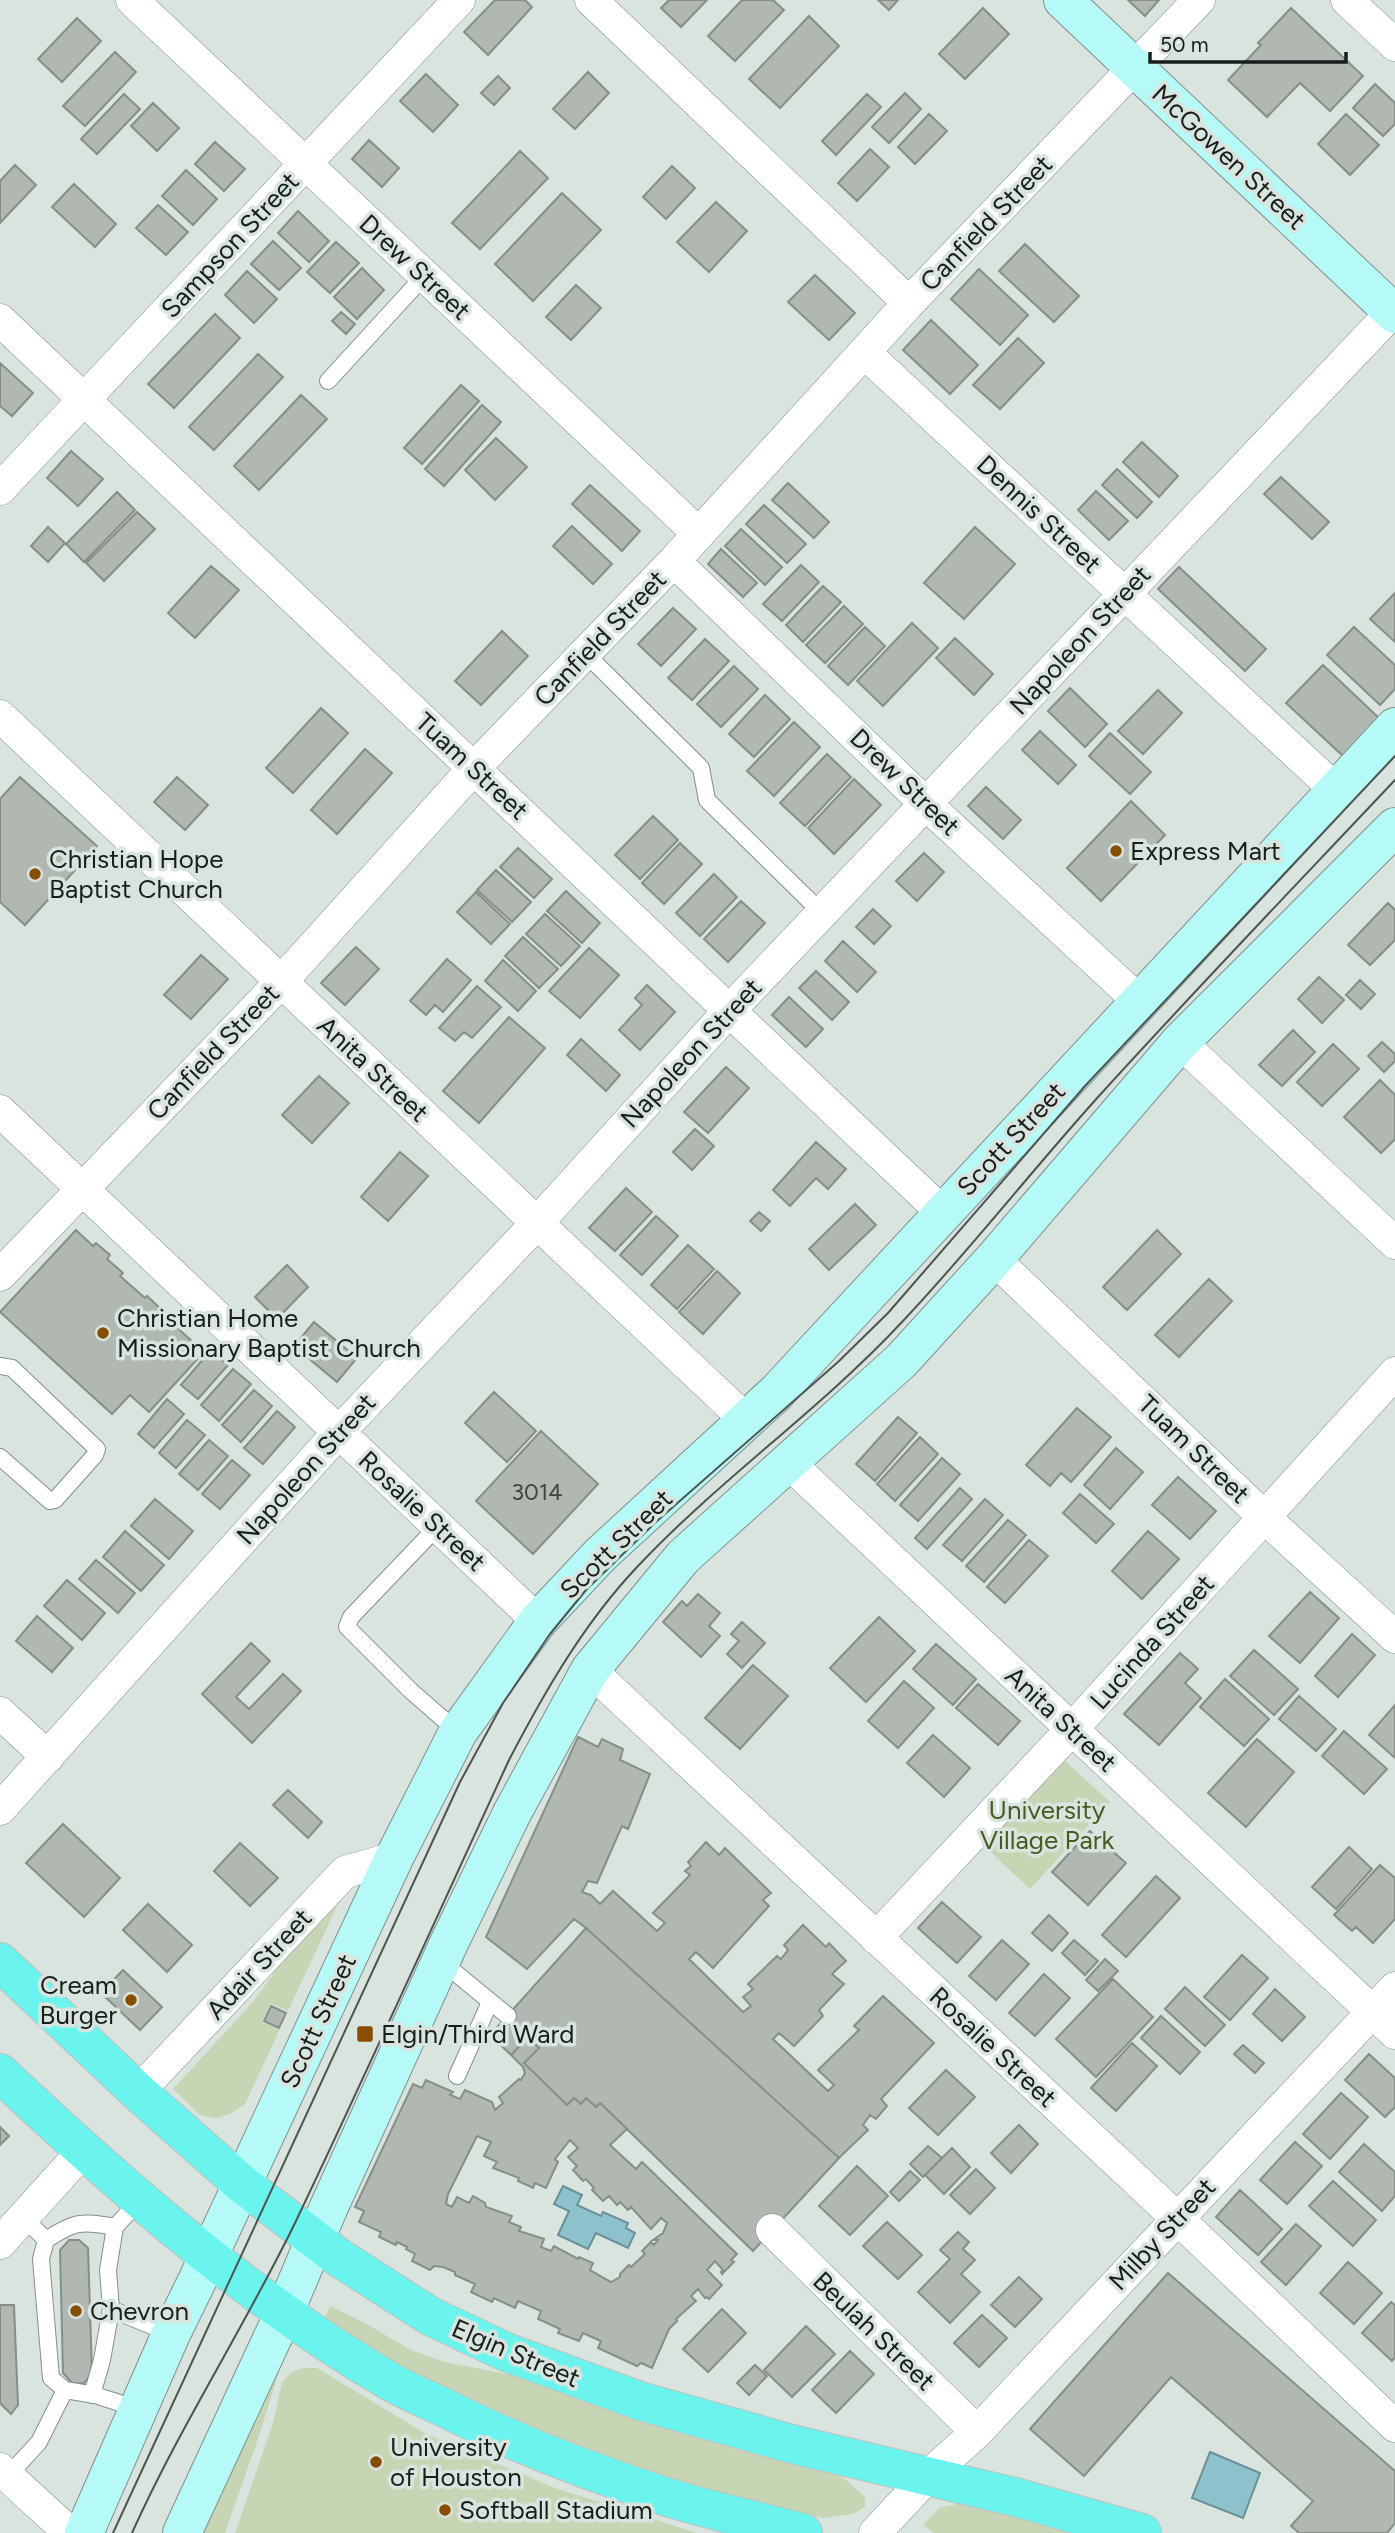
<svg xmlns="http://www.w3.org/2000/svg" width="1395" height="2533" font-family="Figtree,sans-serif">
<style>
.green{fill:#c7d5b5}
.water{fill:#8dc2cc;stroke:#6a9097;stroke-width:2}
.building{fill:#b0b8b1;stroke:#878e87;stroke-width:2;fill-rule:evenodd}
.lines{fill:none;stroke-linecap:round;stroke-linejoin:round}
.lane-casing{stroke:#848e8a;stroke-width:18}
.street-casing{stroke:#848e8a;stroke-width:33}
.secondary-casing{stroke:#848e8a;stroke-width:40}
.primary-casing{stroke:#bfc0bf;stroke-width:40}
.lane{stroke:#fff;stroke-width:16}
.street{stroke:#fff;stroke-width:32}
.secondary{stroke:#b5faf6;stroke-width:38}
.primary{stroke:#6bf4ee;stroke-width:38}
.tram{stroke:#4d5350;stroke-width:2}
.poi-dot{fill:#884e04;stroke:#d9e4df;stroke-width:2.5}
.labels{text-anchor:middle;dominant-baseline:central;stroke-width:7;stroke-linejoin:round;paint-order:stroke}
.number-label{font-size:23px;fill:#3f4440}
.street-label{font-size:26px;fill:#191d1b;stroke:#d9e4df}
.poi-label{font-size:26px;fill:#191d1b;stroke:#d9e4df;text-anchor:start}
.park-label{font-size:26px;fill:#465a21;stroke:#d9e4df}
</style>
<rect width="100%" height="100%" fill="#d9e4df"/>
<path class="green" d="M1064 1760 1110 1802 1030 1889 984 1846Z
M338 1904 288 2011 270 2003 262 2022 280 2029 245 2104 230 2114 216 2118 200 2115 173 2089 252 2003 291 1950Z
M330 2306 363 2322 411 2350 445 2362 537 2380 610 2411 652 2425 826 2468 846 2480 865 2497V2507L853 2514 822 2518 786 2512 615 2463 453 2396 324 2320Z
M303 2368H317L426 2434 558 2489 697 2533H235L273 2423 282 2382 292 2372Z
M277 2370 279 2371 260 2433 225 2533H197Z
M967 2502 1112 2533H934L923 2525 939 2508Z"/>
<path class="water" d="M563 2186 582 2195 577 2205 601 2216 603 2212 628 2223 626 2228 635 2233 628 2248 596 2233 588 2249 558 2235 569 2211 554 2204Z
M1210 2452 1260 2473 1243 2518 1192 2498Z"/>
<path class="building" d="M495 0H525L532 7 488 55 464 32Z
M669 0H707L681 27 661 8Z
M742 0H773L784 10 735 61 708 36Z
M878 0H898L889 10Z
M1128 0H1159L1145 16Z
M983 8 1009 34 965 79 939 54Z
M1291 8 1363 76 1330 111 1300 83 1267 117 1228 80 1261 45 1258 43Z
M809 16 839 46 780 108 749 79Z
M77 18 101 41 62 82 38 59Z
M115 52 136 72 85 126 63 106Z
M588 72 609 93 575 129 553 109Z
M426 74 458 105 433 132 400 101Z
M498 76 510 88 494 105 481 93Z
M1375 84 1395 103V124L1383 136 1353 108Z
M905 93 921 109 889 143 872 127Z
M124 94 140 109 97 154 81 139Z
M867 94 881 107 836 155 822 141Z
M153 103 179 128 157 151 131 126Z
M929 114 947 131 915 164 898 147Z
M1346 114 1379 145 1350 175 1318 144Z
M369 140 399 168 382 187 352 159Z
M215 142 245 169 224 191 195 164Z
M870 149 889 167 857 201 838 183Z
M520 151 548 178 480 249 452 223Z
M15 165 36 185 0 223V181Z
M672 166 695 188 666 219 643 197Z
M186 170 217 199 193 225 162 196Z
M74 184 116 224 95 247 52 207Z
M562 193 601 230 533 301 495 264Z
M716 202 747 231 709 272 677 242Z
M158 205 188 232 166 255 136 228Z
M298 211 329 241 309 262 278 233Z
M273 241 301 268 279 290 251 264Z
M336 242 359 263 330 293 307 272Z
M1025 244 1079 296 1054 322 999 271Z
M362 268 384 290 357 319 334 297Z
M979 269 1028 315 1000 345 951 299Z
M247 271 277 299 254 323 225 295Z
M815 275 855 313 829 340 788 302Z
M576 285 601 308 571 340 546 317Z
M341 312 355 324 346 334 332 321Z
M215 314 240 338 174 408 148 384Z
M931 320 978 365 950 394 903 350Z
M1018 338 1044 363 1000 409 973 385Z
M258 354 283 377 214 450 189 427Z
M0 363 33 393 12 416 0 406Z
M461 385 479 401 422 464 404 448Z
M301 395 327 419 259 490 234 466Z
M482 405 501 422 444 486 425 469Z
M496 438 527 467 495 500 465 470Z
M1142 442 1178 476 1159 497 1123 462Z
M71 451 103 479 78 506 47 478Z
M1117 469 1152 502 1137 518 1102 485Z
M1281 477 1329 522 1312 539 1264 494Z
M788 483 829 522 814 538 772 500Z
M590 485 640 531 622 551 572 504Z
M1096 491 1128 521 1109 540 1078 510Z
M117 492 135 510 84 562 66 544Z
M764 505 806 544 787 563 746 524Z
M137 512 155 529 104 581 86 563Z
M572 526 612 564 593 584 553 546Z
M48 527 65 543 48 562 31 546Z
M975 527 1015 564 964 619 924 583Z
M741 529 782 567 765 585 725 546Z
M721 549 757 583 743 597 708 564Z
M801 565 819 582 782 621 763 604Z
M211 566 239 590 195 638 168 613Z
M1179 567 1266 649 1245 671 1158 589Z
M823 586 841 602 803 642 786 625Z
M1395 593V642L1370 619Z
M844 606 863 624 825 663 806 645Z
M673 608 696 629 661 666 638 644Z
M912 623 938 648 883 706 857 681Z
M865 627 885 646 848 685 828 666Z
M1354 627 1395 665V689L1380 705 1327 655Z
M502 631 528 656 481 705 455 681Z
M955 638 993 674 974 695 936 658Z
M705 639 729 661 692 700 668 678Z
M1323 665 1379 718 1343 756 1286 703Z
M734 666 758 689 721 727 697 704Z
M1070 688 1107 724 1085 747 1048 711Z
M1158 690 1182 713 1143 754 1118 731Z
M765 695 790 719 754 757 729 734Z
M321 708 348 733 293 793 266 768Z
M794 722 820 747 774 796 747 771Z
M1040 731 1076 765 1058 784 1022 750Z
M1110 733 1151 772 1130 794 1089 756Z
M365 749 392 773 337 834 311 810Z
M827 754 851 777 805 826 780 803Z
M20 777 97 846 25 925 0 902V799Z
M177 777 208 805 185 830 154 802Z
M854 779 881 805 834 854 808 828Z
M986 787 1021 820 1003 839 968 806Z
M1131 801 1165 835 1101 901 1067 868Z
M653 816 678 840 640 879 615 855Z
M680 843 702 864 664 904 642 883Z
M518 848 552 879 534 898 500 867Z
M924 853 944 872 917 901 896 881Z
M496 870 531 902 512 922 477 890Z
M714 874 737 897 700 936 676 913Z
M566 891 600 923 582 943 547 911Z
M476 892 510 924 491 944 457 912Z
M741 901 765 923 728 962 704 939Z
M1388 903 1395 910V940L1370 965 1348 945Z
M873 909 891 926 874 944 856 927Z
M545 914 580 946 561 966 526 934Z
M523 937 558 969 539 988 505 956Z
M843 941 876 972 857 992 825 961Z
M356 947 379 969 345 1005 321 983Z
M589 948 619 975 580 1018 549 991Z
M201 955 228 979 191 1019 164 995Z
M447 959 471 980 443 1012 435 1005 426 1015 410 1001Z
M503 960 536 991 518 1011 485 981Z
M816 971 849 1002 832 1020 799 988Z
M1319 977 1344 1000 1322 1023 1298 999Z
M1360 980 1375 994 1361 1009 1346 995Z
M647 985 675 1012 640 1050 619 1030 642 1005 635 998Z
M477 986 501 1007 472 1038 464 1032 455 1041 439 1028Z
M789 997 823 1029 806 1047 772 1015Z
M509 1017 545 1048 479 1123 443 1091Z
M1293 1030 1315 1052 1282 1086 1259 1065Z
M581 1039 620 1075 606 1091 567 1055Z
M1382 1042 1395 1054V1061L1384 1072 1368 1056Z
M1333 1044 1359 1069 1322 1106 1297 1082Z
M726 1067 749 1088 708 1133 684 1112Z
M319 1076 349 1103 312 1143 282 1115Z
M1380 1080 1395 1095V1139L1381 1153 1344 1117Z
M695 1129 714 1146 692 1170 673 1152Z
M816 1142 846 1169 828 1189 816 1178 790 1206 773 1190Z
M400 1152 428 1176 388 1221 361 1197Z
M626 1188 652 1212 615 1251 589 1228Z
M855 1204 876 1225 829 1270 809 1249Z
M759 1212 770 1221 761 1231 750 1221Z
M656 1216 678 1236 642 1275 620 1255Z
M76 1230 93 1246 96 1243 110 1255 107 1259 123 1273 120 1276 145 1298 147 1296 164 1312 162 1314 204 1352 149 1412 130 1395 112 1414 0 1312Z
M1157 1230 1181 1254 1127 1310 1103 1287Z
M688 1245 714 1269 677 1309 651 1285Z
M287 1265 308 1287 277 1319 255 1297Z
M717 1271 740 1293 703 1334 679 1312Z
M1209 1279 1232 1301 1179 1357 1155 1335Z
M314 1322 357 1358 337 1382 294 1346Z
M211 1350 228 1365 198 1399 181 1385Z
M233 1369 251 1384 219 1421 201 1405Z
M254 1390 272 1406 241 1442 222 1425Z
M494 1392 536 1431 507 1462 465 1423Z
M167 1399 184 1414 154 1448 138 1434Z
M1077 1408 1111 1437 1071 1482 1061 1473 1050 1486 1026 1465Z
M277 1411 295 1427 263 1464 244 1448Z
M898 1417 917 1433 875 1481 856 1464Z
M187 1420 205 1435 176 1468 159 1453Z
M541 1431 598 1484 533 1554 476 1501Z
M920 1437 938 1454 895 1501 877 1484Z
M209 1440 228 1456 198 1490 179 1474Z
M1116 1448 1143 1472 1110 1509 1084 1485Z
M942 1458 960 1474 918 1521 900 1505Z
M232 1460 250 1475 220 1509 202 1494Z
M1178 1477 1216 1511 1190 1539 1152 1505Z
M960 1488 972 1499 927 1549 915 1538Z
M1080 1494 1114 1524 1096 1543 1063 1513Z
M155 1499 193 1531 169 1559 131 1526Z
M985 1499 1003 1515 962 1561 943 1545Z
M1008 1520 1026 1535 984 1582 966 1566Z
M125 1531 164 1565 141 1591 103 1557Z
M1148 1531 1179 1559 1142 1599 1112 1571Z
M1029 1540 1048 1556 1005 1603 987 1587Z
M96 1560 135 1593 118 1613 79 1579Z
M67 1580 105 1613 82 1640 44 1606Z
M1310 1592 1339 1618 1300 1663 1269 1636Z
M698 1594 720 1613 709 1626 720 1636 701 1657 663 1622 682 1601 687 1606Z
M37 1616 73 1648 52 1672 16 1641Z
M879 1617 915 1651 866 1702 830 1668Z
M742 1622 765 1643 742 1668 727 1654 739 1641 731 1634Z
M1352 1634 1375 1655 1338 1697 1315 1676Z
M251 1643 270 1661 236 1697 249 1709 283 1674 301 1691 252 1743 202 1694Z
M936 1644 976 1679 953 1705 913 1669Z
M1254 1650 1298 1689 1274 1715 1230 1676Z
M1180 1653 1198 1669 1185 1683 1201 1698 1159 1745 1124 1714Z
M753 1665 788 1696 740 1749 705 1718Z
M1225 1679 1269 1719 1244 1746 1200 1707Z
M904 1681 934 1708 898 1748 868 1721Z
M978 1684 1020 1721 998 1745 956 1708Z
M1299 1696 1336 1729 1316 1751 1279 1719Z
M1395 1705V1758L1369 1735Z
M1344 1731 1387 1769 1364 1794 1322 1756Z
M933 1735 970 1768 944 1797 907 1763Z
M578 1737 598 1747 602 1739 623 1749 620 1760 650 1774 628 1829 622 1826 597 1883 588 1881 582 1892 591 1895 600 1904 613 1891 657 1931 665 1923 653 1913 690 1875 685 1871 691 1866 688 1862 706 1842 719 1855 725 1848 771 1893 763 1900 769 1906 713 1968 696 1952 689 1959 743 2012 751 2006 743 1997 753 1989 748 1984 777 1956 781 1959 788 1950 784 1945 803 1925 826 1947 829 1943 846 1961 832 1974 844 1984 819 2010 823 2016 794 2046 779 2033 773 2039 828 2091 834 2085 818 2070 859 2030 854 2026 883 1996 934 2043 881 2099 887 2106 876 2119 870 2115 863 2125 868 2130 839 2158 586 1928 574 1919 527 1969 486 1937Z
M1257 1739 1294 1772 1246 1827 1208 1793Z
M288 1790 322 1822 308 1838 273 1805Z
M63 1824 120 1878 84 1917 26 1863Z
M1090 1831 1126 1863 1088 1905 1052 1872Z
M240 1843 278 1878 250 1906 214 1871Z
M1349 1847 1372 1869 1336 1909 1312 1887Z
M1380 1865 1395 1878V1919L1373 1943 1356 1927 1352 1931 1334 1915Z
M1156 1876 1180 1898 1126 1957 1102 1935Z
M942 1902 981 1937 957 1963 918 1928Z
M148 1904 192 1945 167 1972 123 1930Z
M1049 1915 1068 1933 1052 1951 1032 1933Z
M586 1928 839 2158 753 2251 600 2103 596 2107 586 2098 581 2104 574 2098 567 2105 524 2063 539 2048 528 2037 511 2055 490 2035Z
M1002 1940 1029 1964 996 2000 969 1976Z
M1074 1940 1098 1961 1085 1975 1062 1953Z
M1242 1955 1268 1978 1230 2020 1204 1997Z
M1105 1959 1118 1971 1098 1991 1086 1980Z
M123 1970 162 2007 140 2030 101 1993Z
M1044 1974 1070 1998 1035 2036 1009 2013Z
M1113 1979 1153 2017 1096 2077 1056 2039Z
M1185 1987 1225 2025 1205 2046 1165 2009Z
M1275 1989 1305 2017 1282 2041 1253 2014Z
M271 2006 286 2013 279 2028 264 2021Z
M1161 2016 1200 2052 1180 2074 1141 2038Z
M528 2037 539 2048 524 2063 567 2105 574 2098 581 2104 586 2098 596 2107 600 2103 627 2129 610 2145 636 2169 642 2162 737 2254 731 2260 734 2262 722 2274 721 2272 723 2270 715 2261 707 2270 722 2285 709 2299 707 2297 705 2298 698 2289 691 2296 696 2301 676 2319 677 2321 669 2329 652 2368 641 2363 637 2366 598 2348 601 2341 583 2333 579 2341 558 2333 560 2329 538 2319 541 2311 518 2301 515 2308 494 2298 492 2302 471 2292 475 2284 455 2275V2272L443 2267 434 2266 430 2270 412 2261 415 2254 406 2249 407 2247 397 2242 396 2245 379 2237 381 2232 359 2222 364 2211 355 2207 413 2084 422 2088 426 2080 453 2092 450 2095 460 2099 465 2090 492 2102 495 2110 503 2103 499 2097 519 2079 521 2080 525 2073 523 2067 511 2055ZM477 2136 491 2142 484 2156 497 2162 493 2168 519 2178 518 2181 533 2188 535 2183 546 2188 558 2162 555 2159 570 2140 578 2148 568 2157 577 2166 573 2170 583 2181 586 2179 594 2188 592 2190 603 2201 609 2196 617 2205 620 2202 628 2210 631 2207 651 2229 661 2218 667 2223 663 2233 653 2240H658L654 2245 651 2242 642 2251 645 2254 631 2267 629 2265 620 2274V2277L611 2282 590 2270 593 2263 579 2257 578 2259 554 2246 551 2251 541 2247 544 2239 519 2231 521 2227 509 2222 512 2216 486 2207 485 2203 473 2196 469 2203 457 2197 452 2207 446 2204 448 2194Z
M1132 2043 1157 2066 1116 2111 1091 2088Z
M1243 2045 1264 2063 1255 2073 1234 2054Z
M1369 2054 1395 2078V2107L1385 2117 1345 2080Z
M946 2070 975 2097 938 2135 909 2108Z
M1341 2093 1368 2117 1330 2159 1303 2134Z
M1019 2125 1038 2144 1011 2173 991 2153Z
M0 2127 9 2136 0 2145Z
M1295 2142 1322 2166 1287 2204 1260 2180Z
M1364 2144 1395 2172V2196L1382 2211 1339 2172Z
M928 2146 942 2158 923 2177 910 2164Z
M952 2148 970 2167 944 2194 925 2175Z
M857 2166 888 2196 850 2235 819 2206Z
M976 2169 995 2188 970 2214 950 2195Z
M910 2171 920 2180 899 2201 890 2192Z
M1333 2181 1376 2220 1353 2246 1309 2206Z
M1240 2190 1282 2229 1258 2255 1216 2217Z
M887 2222 922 2255 898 2279 863 2246Z
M1296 2224 1321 2246 1286 2285 1261 2262Z
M958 2232 969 2242 963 2249 975 2260 961 2274 980 2292 950 2323 918 2292 950 2259 940 2250Z
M69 2240H79L88 2248 92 2374 84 2383 73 2384 63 2373 60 2250Z
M1348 2262 1382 2293 1354 2324 1320 2293Z
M1168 2273 1395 2471V2523L1387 2533H1299L1291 2526 1313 2501 1171 2377 1084 2476 1030 2429Z
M1019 2277 1042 2299 1015 2327 991 2305Z
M1391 2302 1395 2305V2357L1392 2361 1362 2333Z
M0 2305H14L18 2405 11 2414 0 2403Z
M722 2309 746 2333 708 2372 683 2349Z
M982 2315 1007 2338 979 2367 954 2343Z
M806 2326 835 2354 792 2397 764 2370Z
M850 2351 874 2374 836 2413 812 2390Z
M755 2365 767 2376 749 2395 737 2383Z"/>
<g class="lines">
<defs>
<path id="lane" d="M328 381 425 275
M585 653 701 768 707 800 822 913
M0 1366 12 1368 97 1449 95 1455 55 1500 50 1501 0 1457
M438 1526 351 1617 347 1627 411 1691 458 1732
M441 1961 508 2016
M457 2076 490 2002
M141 2199 115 2227 108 2270 111 2309 171 2334
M24 2218 46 2240 41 2259 51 2378 65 2390 95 2395 138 2409
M46 2240C75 2221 81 2221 115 2227
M92 2395 102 2360 111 2309
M8 2476 39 2442 65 2390"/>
<path id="street" d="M132 0 699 534
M591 0 909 303
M1347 0 1395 45
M0 320 943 1213
M865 353 1336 790
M0 489 459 0
M674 561 926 804 1139 1001
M0 716 747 1421
M1180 1042 1395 1243
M0 1111 538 1621
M994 1259 1265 1518 1395 1637
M0 1275 281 982 474 768 674 561 909 303 1199 0
M788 1462 1395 2033
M590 1670 1177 2218 1395 2426
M0 1713 48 1757
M0 1809 339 1432 537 1223 729 1011 1395 309
M876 1938 1072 1729 1395 1373
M138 2092 345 1872 394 1858
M772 2230 977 2432
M0 2243 83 2151
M0 2469 70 2533
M875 2533 927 2477 977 2432 1395 1988"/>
<path id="secondary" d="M1063 0 1395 314
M84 2533 171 2334 197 2281 394 1858 458 1732 538 1621 600 1555 777 1392 1395 727
M182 2533 284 2313 328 2209 449 1943 512 1813 590 1670 683 1557 901 1361 994 1259 1180 1042 1395 827"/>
<path id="primary" d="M0 1962 138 2092 242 2184 338 2257 430 2316 506 2352 640 2401 792 2444 1015 2497 1142 2533
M0 2073C119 2185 245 2296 386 2379 404 2390 424 2398 443 2407 514 2443 589 2472 664 2496 710 2511 757 2520 803 2533"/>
</defs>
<use href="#lane" class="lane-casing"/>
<use href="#street" class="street-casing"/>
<use href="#secondary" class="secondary-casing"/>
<use href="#primary" class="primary-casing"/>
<use href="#lane" class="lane"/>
<use href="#street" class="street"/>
<use href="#secondary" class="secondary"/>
<use href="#primary" class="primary"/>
<path class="tram" d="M113 2533 460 1782 503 1703 550 1634 586 1590 657 1521 838 1362 888 1313 1085 1086 1395 756
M132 2533C180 2426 244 2328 295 2223 368 2070 438 1914 509 1760 545 1691 584 1623 638 1566 720 1479 820 1410 902 1322 971 1249 1032 1170 1099 1096 1196 989 1296 885 1395 780"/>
</g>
<g class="poi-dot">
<circle cx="1116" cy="851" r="7"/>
<circle cx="35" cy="874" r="7"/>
<circle cx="103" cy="1333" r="7"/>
<circle cx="131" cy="2000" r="7"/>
<rect x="356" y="2025" width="18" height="18" rx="3.5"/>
<circle cx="76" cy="2311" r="7"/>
<circle cx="376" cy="2462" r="7"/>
<circle cx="445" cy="2510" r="7"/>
</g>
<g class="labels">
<g class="number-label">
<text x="537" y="1492">3014</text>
</g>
<g class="street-label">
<text transform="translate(1229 157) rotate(43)">McGowen Street</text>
<text transform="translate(986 223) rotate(-46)">Canfield Street</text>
<text transform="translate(230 245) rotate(-47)">Sampson Street</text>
<text transform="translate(415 267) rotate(43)">Drew Street</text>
<text transform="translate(1039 514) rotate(43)">Dennis Street</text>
<text transform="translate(600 638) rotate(-46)">Canfield Street</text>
<text transform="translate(1080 640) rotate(-47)">Napoleon Street</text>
<text transform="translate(472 766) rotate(43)">Tuam Street</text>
<text transform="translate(905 782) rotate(44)">Drew Street</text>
<text transform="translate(213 1052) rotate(-46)">Canfield Street</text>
<text transform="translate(691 1053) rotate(-47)">Napoleon Street</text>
<text transform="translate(373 1069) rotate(43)">Anita Street</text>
<text transform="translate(1011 1139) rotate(-47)">Scott Street</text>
<text transform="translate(1194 1449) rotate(44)">Tuam Street</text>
<text transform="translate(306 1469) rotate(-48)">Napoleon Street</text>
<text transform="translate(422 1511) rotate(43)">Rosalie Street</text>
<text transform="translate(616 1544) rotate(-44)">Scott Street</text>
<text transform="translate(1152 1642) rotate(-48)">Lucinda Street</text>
<text transform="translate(1061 1719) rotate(43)">Anita Street</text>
<text transform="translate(259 1964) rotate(-47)">Adair Street</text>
<text transform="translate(318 2021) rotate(-65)">Scott Street</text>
<text transform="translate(993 2047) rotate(43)">Rosalie Street</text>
<text transform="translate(1162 2234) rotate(-47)">Milby Street</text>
<text transform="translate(874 2331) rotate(44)">Beulah Street</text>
<text transform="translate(516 2353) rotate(23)">Elgin Street</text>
</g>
<g class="poi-label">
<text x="1130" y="851">Express Mart</text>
<text x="49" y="859">Christian Hope<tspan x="49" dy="30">Baptist Church</tspan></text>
<text x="117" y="1318">Christian Home<tspan x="117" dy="30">Missionary Baptist Church</tspan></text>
<text x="117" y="1985" text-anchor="end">Cream<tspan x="117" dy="30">Burger</tspan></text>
<text x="381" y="2034">Elgin/Third Ward</text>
<text x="90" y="2311">Chevron</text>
<text x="390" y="2447">University<tspan x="390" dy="30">of Houston</tspan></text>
<text x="459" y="2510">Softball Stadium</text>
</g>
<g class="park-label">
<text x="1047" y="1810">University<tspan x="1047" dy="30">Village Park</tspan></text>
</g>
</g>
<path d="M1150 52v10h196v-10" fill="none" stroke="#191d1b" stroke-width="3.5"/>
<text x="1160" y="52" font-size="21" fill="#191d1b" stroke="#d9e4df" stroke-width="5" paint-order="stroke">50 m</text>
</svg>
